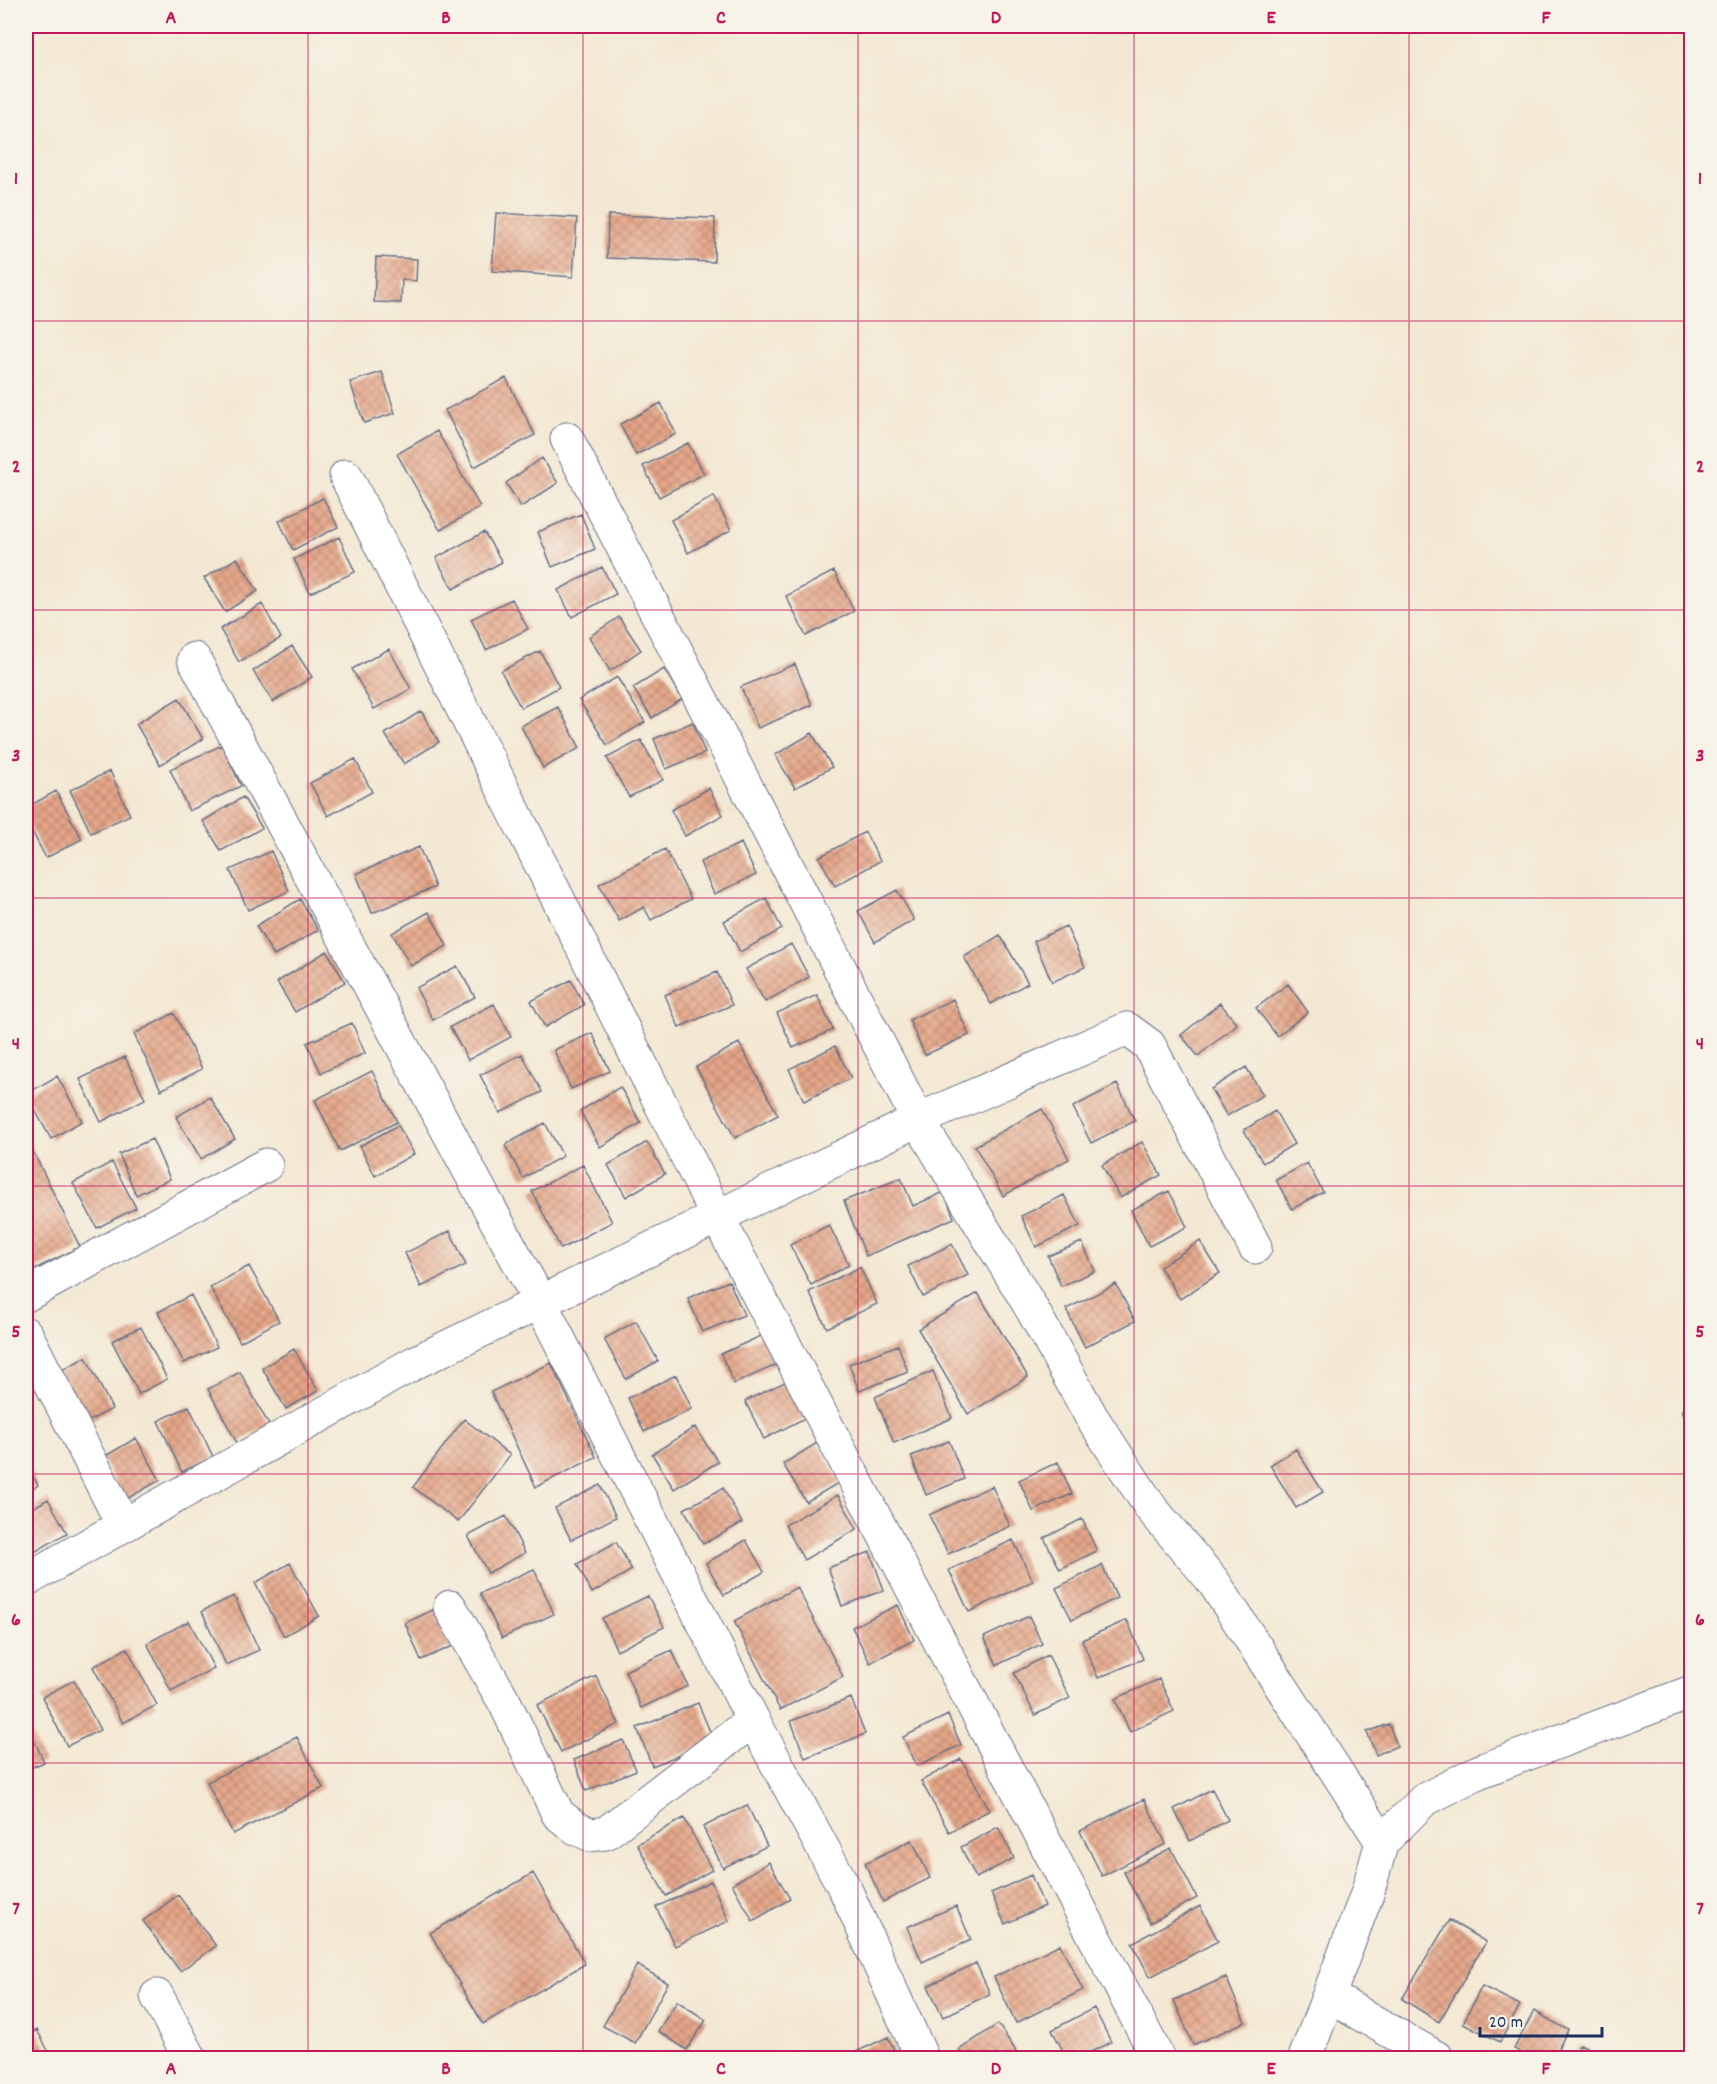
<svg xmlns="http://www.w3.org/2000/svg" width="1717" height="2084" font-family="Dekko,sans-serif">
<style>
.building{fill:url(#building-cross-hatch)}
.lines{fill:none;stroke-linecap:round;stroke-linejoin:round}
.minor-casing{stroke:#677087;stroke-width:35}
.minor{stroke:#fff;stroke-width:33}
.grid{fill:none;stroke:#c2185b;stroke-width:1.5;stroke-opacity:0.55}
.neatline{fill:none;stroke:#c2185b;stroke-width:2}
.grid-label{font-size:20px;text-anchor:middle;font-weight:bold;fill:#c2185b}
</style>
<defs>
<pattern id="building-cross-hatch" width="8" height="8" patternUnits="userSpaceOnUse" patternTransform="scale(1.5)"><rect width="8" height="8" fill="#e6a688"/><path d="M0 0l8 8M0 8l8-8" fill="none" stroke="#ba8872"/></pattern>
</defs>
<rect width="100%" height="100%" fill="#f7f3e8"/>
<filter id="ink" filterUnits="userSpaceOnUse"><feTurbulence type="fractalNoise" baseFrequency=".0167" numOctaves="2"/><feDisplacementMap in="SourceGraphic" scale="12" xChannelSelector="R" yChannelSelector="G"/><feConvolveMatrix kernelMatrix="1 2 1 2 8 2 1 2 1" color-interpolation-filters="sRGB"/></filter>
<filter id="wash" filterUnits="userSpaceOnUse"><feTurbulence type="fractalNoise" baseFrequency=".008" numOctaves="4" result="noise"/><feDisplacementMap in="SourceGraphic" scale="24" xChannelSelector="R" yChannelSelector="G"/><feGaussianBlur stdDeviation="1.35" result="paint"/><feColorMatrix in="noise" values="0 0 0 0 0 0 0 0 0 0 0 0 0 0 0 0 0 1.4 0 .05"/><feComposite in="paint" operator="in"/></filter>
<g filter="url(#wash)">
<rect width="100%" height="100%" fill="#f3e8d3"/>
<g id="blocks">
<path class="building" d="M496 213 577 218 573 277 492 271Z
M608 215 715 218 714 262 607 258Z
M376 257 417 259 416 281 402 280 401 303 374 302Z
M382 372 395 413 364 423 350 382Z
M506 378 535 435 474 467 445 410Z
M661 403 676 434 636 455 620 424Z
M437 431 480 507 440 530 397 454Z
M688 443 704 474 659 497 643 466Z
M542 458 558 483 521 507 506 483Z
M714 496 731 530 688 553 671 520Z
M323 498 338 527 293 550 279 521Z
M581 514 595 549 552 567 538 532Z
M484 532 502 562 453 589 436 558Z
M339 537 355 572 310 593 294 559Z
M237 558 258 591 225 612 204 578Z
M602 567 616 594 572 617 558 590Z
M834 571 854 611 806 636 786 596Z
M512 599 528 629 486 650 471 619Z
M262 604 281 638 239 662 220 629Z
M619 617 641 650 610 671 589 637Z
M292 646 312 677 273 702 253 671Z
M389 649 411 689 374 709 352 669Z
M540 651 559 687 521 708 501 671Z
M795 664 812 705 758 728 741 687Z
M664 669 682 699 652 718 633 688Z
M617 677 645 722 607 745 579 700Z
M179 698 203 739 160 765 136 724Z
M558 707 580 748 543 768 521 726Z
M421 711 439 742 404 764 385 734Z
M693 722 705 753 666 769 654 739Z
M812 733 832 767 795 788 775 755Z
M641 740 663 780 629 797 607 758Z
M222 745 241 786 189 811 170 769Z
M355 759 372 792 328 816 310 783Z
M110 771 130 815 91 833 70 790Z
M709 788 723 815 685 836 671 810Z
M56 791 82 839 46 858 26 820V808Z
M243 797 262 828 221 851 203 821Z
M865 832 880 861 835 886 819 857Z
M741 843 756 875 714 894 700 862Z
M419 847 435 887 372 913 356 874Z
M665 849 691 899 651 920 644 907 619 921 599 884Z
M271 851 289 891 248 910 230 870Z
M897 890 914 920 875 942 858 911Z
M766 898 782 929 740 952 724 921Z
M300 899 318 930 274 956 256 926Z
M429 912 447 946 411 966 392 933Z
M1066 926 1085 967 1052 982 1034 941Z
M1000 935 1028 983 991 1004 964 957Z
M791 944 809 977 765 1002 746 969Z
M327 951 345 982 295 1012 277 982Z
M457 966 475 997 433 1020 416 988Z
M717 972 732 1005 679 1027 665 995Z
M571 980 584 1005 545 1027 531 1001Z
M1288 984 1308 1012 1277 1036 1256 1008Z
M817 995 833 1030 793 1048 777 1013Z
M953 999 969 1035 925 1055 909 1020Z
M1220 1003 1237 1024 1198 1056 1181 1035Z
M494 1004 511 1037 468 1060 450 1027Z
M26 1005 35 1026 26 1030Z
M174 1013 202 1069 161 1090 134 1034Z
M352 1023 365 1053 321 1073 307 1043Z
M592 1033 610 1071 571 1089 554 1050Z
M739 1043 778 1115 735 1138 696 1067Z
M835 1046 851 1078 804 1101 789 1069Z
M522 1054 542 1092 500 1113 480 1075Z
M125 1057 145 1099 101 1122 80 1079Z
M1246 1067 1263 1095 1227 1116 1211 1089Z
M372 1071 397 1122 340 1151 315 1100Z
M57 1076 82 1121 51 1139 26 1094Z
M1117 1084 1135 1121 1091 1143 1073 1107Z
M620 1087 641 1123 600 1147 580 1111Z
M210 1097 235 1139 201 1159 176 1117Z
M1042 1109 1069 1159 1003 1196 975 1146Z
M1275 1111 1294 1144 1263 1163 1244 1130Z
M545 1123 563 1156 523 1178 505 1145Z
M398 1125 414 1154 375 1176 360 1146Z
M26 1137 80 1247 35 1269 26 1249Z
M152 1139 170 1179 136 1195 119 1154Z
M647 1142 665 1174 626 1197 608 1165Z
M1142 1142 1161 1175 1120 1198 1102 1165Z
M112 1162 136 1208 97 1228 73 1183Z
M1307 1163 1323 1192 1292 1209 1276 1180Z
M583 1165 612 1222 561 1249 532 1191Z
M901 1178 913 1206 944 1192 954 1218 866 1256 844 1201Z
M1169 1191 1187 1227 1149 1246 1131 1210Z
M1064 1195 1080 1226 1036 1247 1021 1216Z
M829 1225 849 1265 811 1285 790 1245Z
M450 1231 466 1265 421 1287 405 1253Z
M1200 1241 1220 1273 1180 1299 1160 1267Z
M1082 1242 1095 1271 1061 1286 1048 1256Z
M952 1244 968 1275 923 1297 908 1266Z
M249 1266 279 1321 240 1342 210 1287Z
M860 1267 877 1304 827 1328 809 1292Z
M729 1281 744 1315 702 1332 688 1298Z
M1116 1284 1135 1321 1085 1347 1066 1309Z
M978 1293 1028 1377 968 1414 918 1329Z
M191 1295 217 1347 184 1363 158 1312Z
M636 1321 658 1361 626 1379 604 1339Z
M141 1327 167 1379 139 1394 112 1341Z
M763 1335 776 1365 734 1384 721 1354Z
M898 1345 908 1372 859 1391 849 1364Z
M294 1349 318 1391 286 1409 262 1368Z
M86 1357 112 1409 83 1424 56 1373Z
M551 1363 596 1457 536 1487 491 1392Z
M933 1371 952 1418 894 1443 875 1397Z
M240 1372 269 1425 237 1443 208 1389Z
M676 1375 692 1409 644 1432 628 1398Z
M789 1380 807 1417 764 1439 745 1401Z
M189 1406 213 1457 182 1472 158 1421Z
M1692 1407V1435H1691L1682 1410Z
M464 1419 510 1455 458 1522 413 1487Z
M695 1427 718 1462 674 1489 652 1454Z
M136 1438 160 1480 125 1500 102 1458Z
M949 1441 964 1479 926 1495 911 1456Z
M817 1443 840 1482 806 1502 783 1464Z
M1296 1449 1323 1492 1296 1508 1270 1465Z
M1058 1462 1072 1494 1033 1511 1019 1480Z
M26 1463 38 1485 26 1493Z
M600 1485 616 1517 571 1540 555 1508Z
M992 1486 1010 1526 948 1554 929 1515Z
M723 1488 742 1523 703 1544 684 1509Z
M838 1495 857 1529 804 1560 785 1525Z
M48 1499 67 1533 26 1557V1512Z
M506 1516 525 1553 488 1573 468 1536Z
M1082 1519 1097 1551 1060 1569 1044 1538Z
M746 1540 764 1572 724 1595 706 1563Z
M1013 1540 1033 1581 969 1612 949 1570Z
M616 1542 632 1570 592 1593 577 1564Z
M870 1552 884 1590 842 1606 828 1568Z
M290 1563 319 1616 284 1636 255 1583Z
M1102 1565 1117 1598 1072 1620 1056 1588Z
M534 1569 554 1614 502 1638 480 1593Z
M797 1587 843 1677 780 1710 734 1621Z
M234 1596 259 1650 226 1665 202 1611Z
M648 1596 664 1627 617 1651 602 1618Z
M898 1605 914 1640 870 1663 852 1627Z
M437 1608 453 1646 421 1660 405 1623Z
M1029 1616 1042 1644 997 1665 984 1637Z
M1127 1620 1143 1659 1098 1678 1082 1640Z
M189 1621 214 1668 171 1691 147 1643Z
M127 1648 157 1705 123 1723 93 1667Z
M672 1650 688 1686 641 1708 625 1671Z
M1048 1655 1070 1698 1035 1715 1014 1673Z
M596 1676 619 1724 561 1752 537 1705Z
M1159 1679 1174 1711 1130 1732 1115 1699Z
M74 1680 100 1730 67 1746 42 1697Z
M851 1698 865 1734 805 1758 791 1721Z
M698 1703 714 1741 652 1766 637 1728Z
M948 1715 961 1745 917 1766 903 1737Z
M26 1722 44 1762 26 1770Z
M1389 1724 1397 1746 1376 1755 1367 1732Z
M297 1737 323 1788 233 1834 207 1782Z
M623 1740 636 1770 586 1791 574 1760Z
M961 1759 990 1810 949 1832 921 1781Z
M1212 1789 1228 1820 1190 1841 1174 1809Z
M1144 1799 1166 1844 1102 1876 1080 1831Z
M747 1805 767 1846 723 1868 703 1827Z
M684 1818 712 1870 666 1896 637 1844Z
M998 1827 1014 1858 976 1878 961 1847Z
M912 1840 930 1878 883 1902 865 1863Z
M1171 1848 1197 1898 1150 1923 1124 1872Z
M769 1862 790 1899 753 1921 732 1884Z
M533 1873 585 1964 483 2024 430 1933Z
M1031 1875 1044 1906 1005 1924 991 1893Z
M711 1881 729 1921 675 1946 656 1907Z
M178 1895 216 1946 180 1971 143 1921Z
M956 1906 971 1940 922 1962 907 1927Z
M1200 1906 1218 1941 1150 1977 1132 1943Z
M1449 1920 1486 1942 1439 2022 1402 1999Z
M1060 1944 1083 1990 1016 2023 994 1977Z
M976 1963 990 1994 943 2017 928 1986Z
M637 1965 668 1983 635 2043 603 2026Z
M1226 1977 1245 2022 1193 2045 1174 2000Z
M1482 1986 1520 2005 1500 2042 1463 2023Z
M677 2001 706 2020 687 2050 658 2031Z
M1094 2008 1111 2042 1079 2058H1067L1052 2030Z
M1534 2011 1568 2030 1553 2058H1532L1514 2049Z
M998 2024 1016 2051 1006 2058H964L959 2050Z
M37 2030 52 2058H26V2036Z
M888 2037 898 2058H843Z
M1580 2044 1606 2058H1572Z
M1129 2051 1134 2058H1120Z"/>
</g>
</g>
<g filter="url(#ink)">
<use href="#blocks" fill-opacity="0" stroke="#677087" stroke-width="1.5"/>
<g class="lines">
<defs>
<path id="minor" d="M567 439 918 1120 1033 1311 1091 1416 1151 1508 1213 1581 1382 1842
M346 476 717 1216 1158 2058
M194 659 540 1302 753 1720 845 1889 922 2058
M26 1295 266 1165
M26 1334 123 1525
M26 1580 416 1362 918 1120 1127 1029 1149 1045 1255 1247
M450 1607 505 1703 558 1814 576 1828 591 1835 606 1833 753 1720
M157 1996 190 2058
M1329 1996 1437 2058
M1305 2058 1367 1894 1382 1842 1424 1800 1478 1772 1692 1692"/>
</defs>
<use href="#minor" class="minor-casing"/>
<use href="#minor" class="minor"/>
</g>
</g>
<path class="grid" d="M308 26V2058M583 26V2058M858 26V2058M1134 26V2058M1409 26V2058M26 321H1692M26 610H1692M26 898H1692M26 1186H1692M26 1474H1692M26 1763H1692"/>
<rect width="1717" height="2084" fill="none" stroke="#f7f3e8" stroke-width="66"/>
<path d="M1480 2027v9h122v-9" fill="none" stroke="#1b2f5e" stroke-width="3"/>
<text x="1489" y="2027" font-size="18" fill="#1b2f5e" stroke="#f7f3e8" stroke-width="4.5" paint-order="stroke">20 m</text>
<rect x="33" y="33" width="1651" height="2018" class="neatline"/>
<g class="grid-label">
<text x="171" y="23">A</text>
<text x="446" y="23">B</text>
<text x="721" y="23">C</text>
<text x="996" y="23">D</text>
<text x="1271" y="23">E</text>
<text x="1546" y="23">F</text>
<text x="16" y="184">1</text>
<text x="1700" y="184">1</text>
<text x="16" y="472">2</text>
<text x="1700" y="472">2</text>
<text x="16" y="761">3</text>
<text x="1700" y="761">3</text>
<text x="16" y="1049">4</text>
<text x="1700" y="1049">4</text>
<text x="16" y="1337">5</text>
<text x="1700" y="1337">5</text>
<text x="16" y="1625">6</text>
<text x="1700" y="1625">6</text>
<text x="16" y="1914">7</text>
<text x="1700" y="1914">7</text>
<text x="171" y="2074">A</text>
<text x="446" y="2074">B</text>
<text x="721" y="2074">C</text>
<text x="996" y="2074">D</text>
<text x="1271" y="2074">E</text>
<text x="1546" y="2074">F</text>
</g>
</svg>
